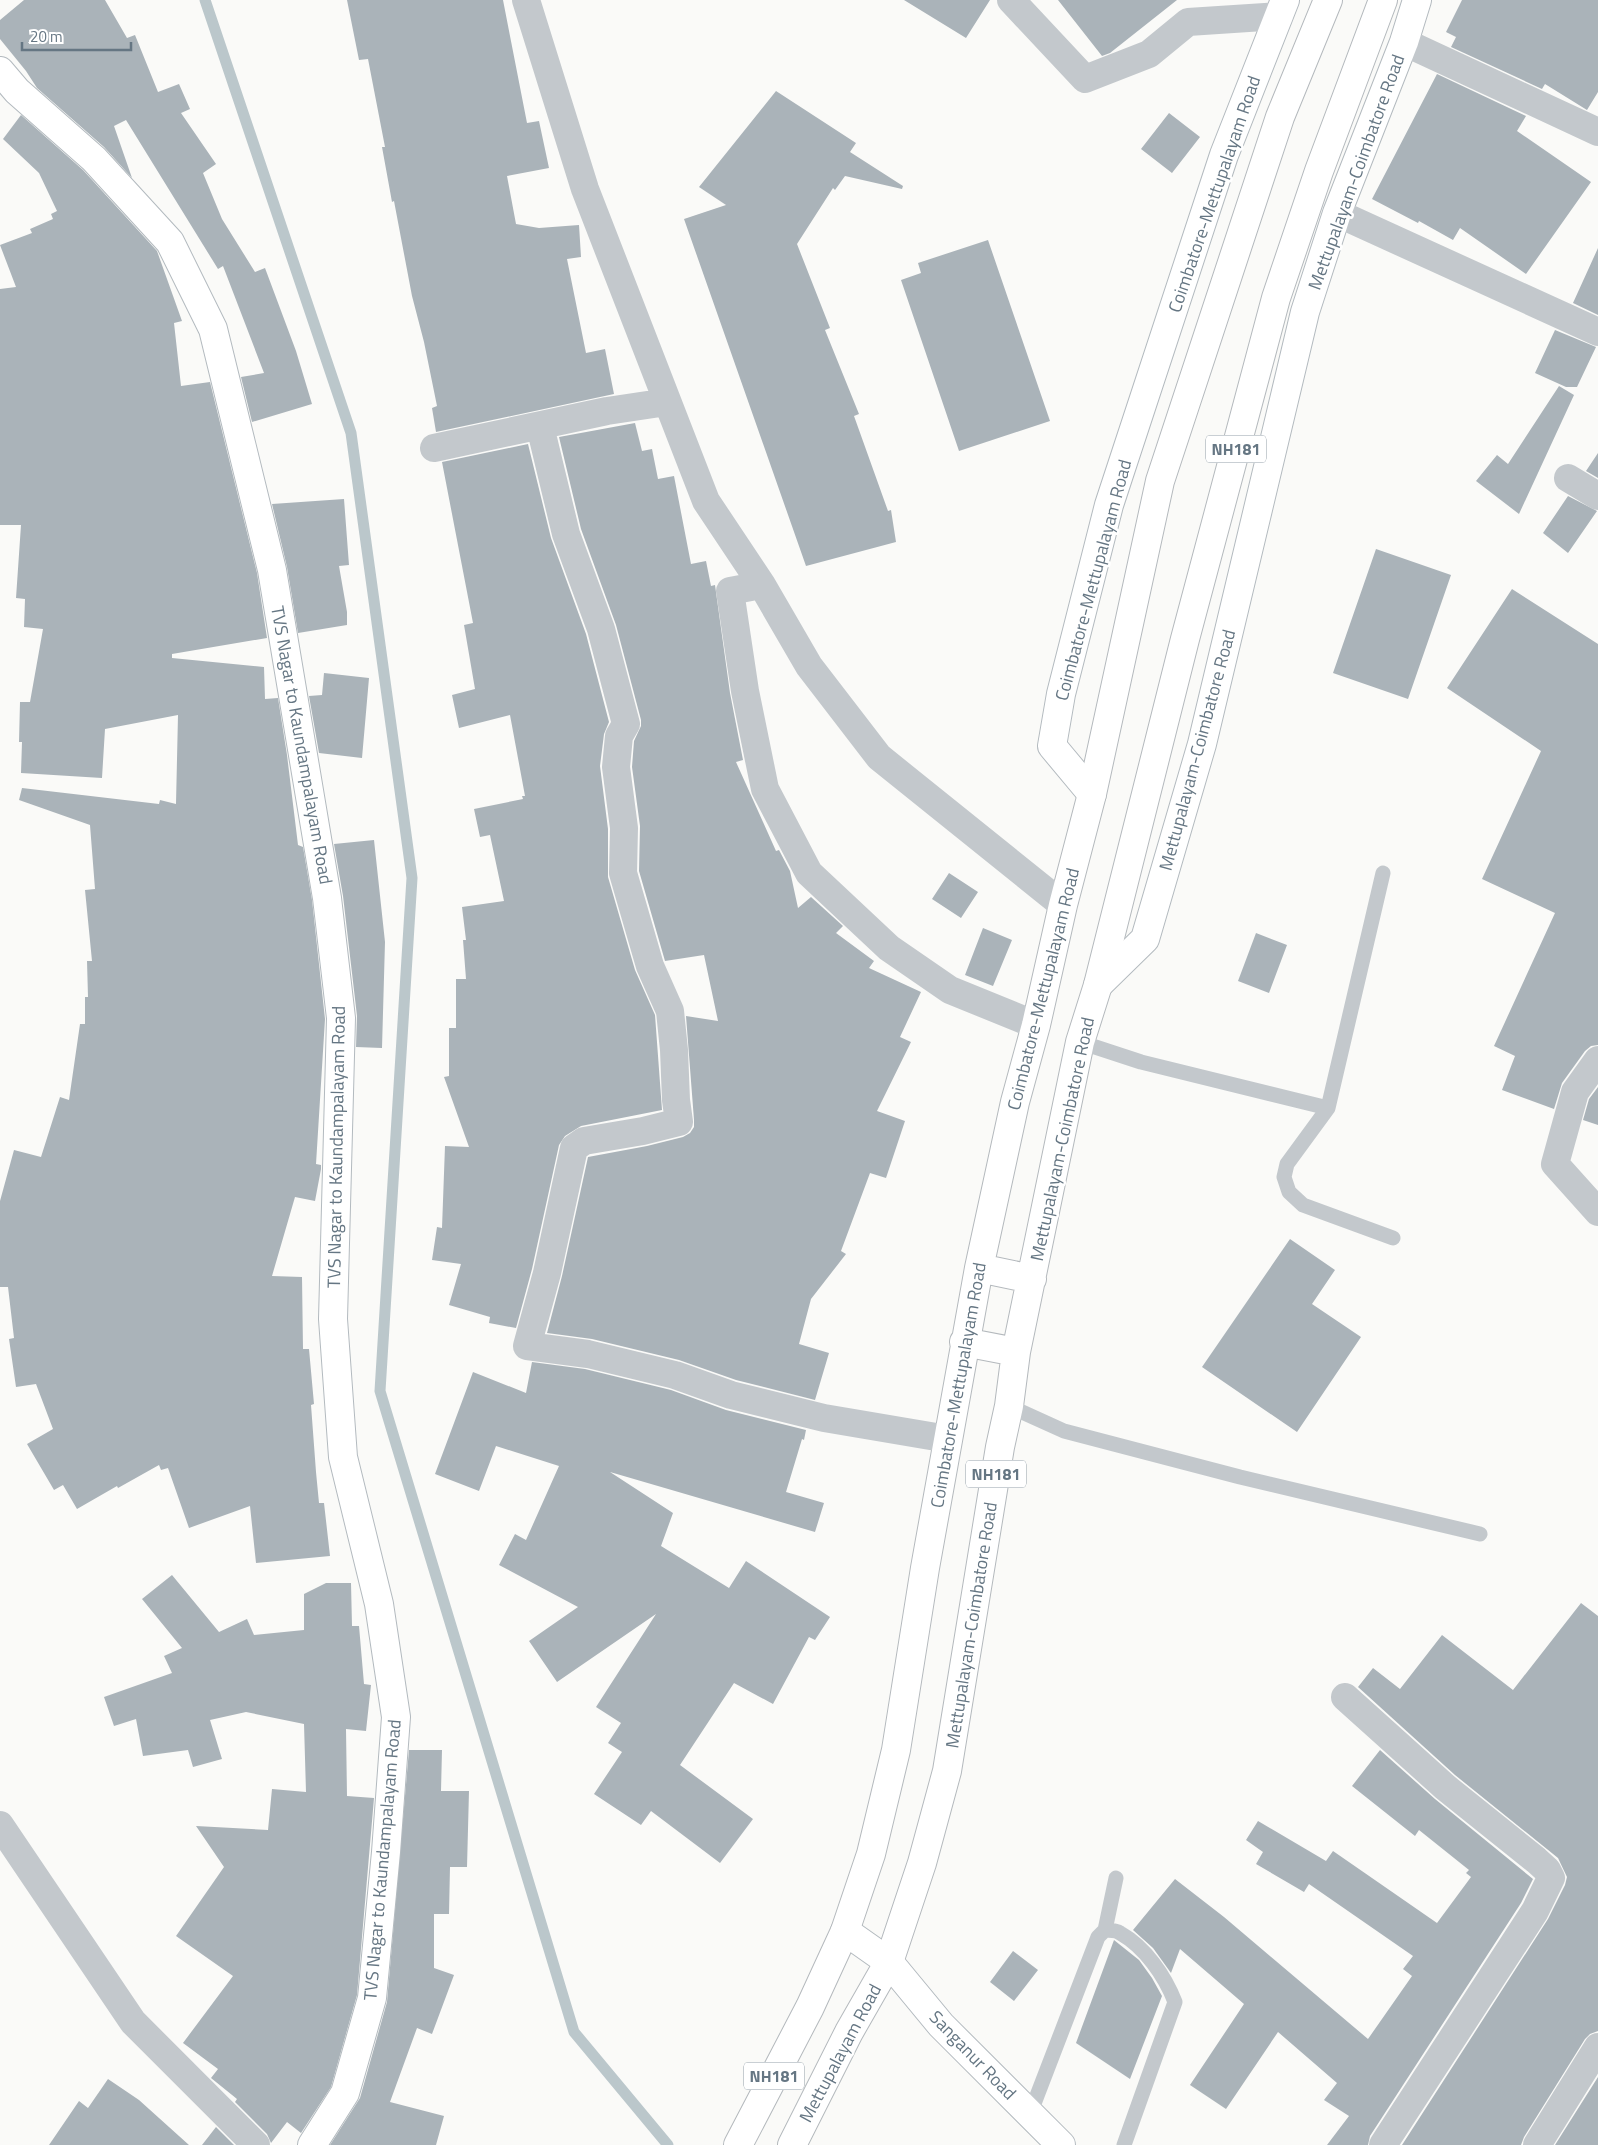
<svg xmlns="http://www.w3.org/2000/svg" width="1598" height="2145" font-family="'Titillium Web',sans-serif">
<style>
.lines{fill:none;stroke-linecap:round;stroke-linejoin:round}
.stream{stroke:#bbc7cb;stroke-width:11}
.building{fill:#aab3b9}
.secondary-casing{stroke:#b3babf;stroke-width:30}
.highway-casing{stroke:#b4b9bd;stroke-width:30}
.lane{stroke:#c3c8cc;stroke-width:15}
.street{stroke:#c3c8cc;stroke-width:28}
.secondary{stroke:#fff;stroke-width:28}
.highway{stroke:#fff;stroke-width:28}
.labels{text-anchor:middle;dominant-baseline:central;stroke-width:5;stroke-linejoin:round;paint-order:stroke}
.shield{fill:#fff;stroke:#939fa8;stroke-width:1}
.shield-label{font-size:16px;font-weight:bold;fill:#657683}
.street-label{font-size:18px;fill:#657683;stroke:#fff}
</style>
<rect width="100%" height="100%" fill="#fafaf8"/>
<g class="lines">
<path class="stream" d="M205 0 351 433 412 878 380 1391 574 2032 668 2145"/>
</g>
<path class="building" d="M24 0H105L127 38 135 35 158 92 179 84 190 109 181 113 216 164 203 173 222 219 255 272 265 268 296 351 312 404 252 422 241 377 264 373 223 266 218 269 126 120 114 126 132 178 104 147 37 88 26 71 0 39V20Z
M347 0H503L527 123 539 121 549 168 507 176 516 224 539 228 579 225 581 257 567 259 586 353 605 349 614 394 436 432 432 408 437 406 424 342 412 296 394 201 392 202 382 147H385L368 59 359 60Z
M904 0H990L966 38Z
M1058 0H1177L1110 53 1102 56Z
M1462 0H1598V92L1587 110 1545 84 1542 89 1451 47 1456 37 1446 32Z
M1437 74 1526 116 1517 131 1591 182 1526 274 1460 228 1453 240 1419 221 1418 223 1372 199Z
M776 91 856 143 850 152 903 186 902 189 845 176 835 190 833 188 797 244 830 328 825 330 859 414 854 416 888 511 891 510 896 542 806 566 684 219 726 205 699 187Z
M1169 113 1200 137 1172 173 1141 149Z
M21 115 83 170 157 251 182 321 174 323 181 386 210 382 257 573 267 638 172 654V658L264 667 265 699 278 698 287 755 298 845 303 847 312 900 325 1019 316 1164 321 1165V1169L315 1201 295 1197 272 1276 302 1277 303 1349H309L314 1404 311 1405 316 1472 319 1503H324L330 1556 256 1563 250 1506 189 1528 168 1468 161 1470 159 1465 118 1488 117 1486 77 1509 63 1485 54 1490 27 1444 53 1429 36 1384 16 1387 9 1339 14 1338 8 1287H0V1201L14 1150 41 1157 60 1097 69 1100 80 1024H85V997H88L87 961H92L85 890 95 889 90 825 19 800 22 788 159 804 160 800 176 804 178 715 105 729 102 778 21 773 22 742H19L20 702H30L43 629 24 627 25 599 16 598 21 525H0V289L16 287 0 245 32 233 30 229 53 219 51 214 57 211 39 173 3 139Z
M988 240 1050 421 959 451 901 280 921 273 918 263Z
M1598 248V315L1573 303Z
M1555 330 1596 347 1577 387H1566L1535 373Z
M1559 386 1574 395 1519 514 1476 481 1497 455 1508 464Z
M635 423 642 451 652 449 658 479 674 476 691 564 706 561 711 586 715 585 730 693 743 760 736 762 776 851 779 850 790 871 798 908 811 897 843 926 836 933 874 961 869 968 921 992 900 1037 911 1042 877 1111 905 1121 886 1178 870 1173 841 1251 846 1254 811 1299 799 1344 829 1353 815 1400 736 1380 679 1360 592 1339 547 1333 562 1276 588 1157 647 1146 683 1137 690 1133 694 1127V1120L686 1016 718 1021 704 955 665 961 639 871 640 826 632 767 634 741 641 726V720L616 625 581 529 559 437Z
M528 444 551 538 586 634 609 722 604 734 600 766 608 829V877L635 970 655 1015 662 1110 581 1126 565 1136 559 1145 532 1269 516 1328 489 1323 490 1317 449 1305 461 1264 432 1260 437 1227 442 1228 445 1146 469 1147 444 1077 449 1076V1028H456V979H466L463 940H466L462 907 504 901 490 835 480 837 474 809 523 799 522 796H525L510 715 459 728 452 695 475 689 464 625 473 623 442 462Z
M1598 453V478L1586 471Z
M1568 496 1597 511 1568 553 1543 533Z
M344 499 349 565 339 566 347 612V625L298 633 287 567 272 504Z
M1376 549 1451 575 1408 699 1333 673Z
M1512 589 1598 644V1045L1591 1046 1585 1051 1562 1083 1554 1109 1502 1090 1515 1056 1494 1046 1555 913 1482 879 1541 751 1447 688Z
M324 673 369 678 362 758 319 753 309 696 322 695Z
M374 840 385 942 382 1048 356 1047 357 1016 343 896 334 844Z
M949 873 978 892 961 918 932 899Z
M983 928 1012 940 993 986 965 975Z
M1256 933 1287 945 1269 993 1238 981Z
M1598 1087V1125L1583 1120 1589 1099Z
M1290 1239 1335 1270 1312 1304 1361 1337 1297 1432 1202 1367Z
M532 1362 585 1369 671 1390 726 1410 806 1430 804 1440 802 1439 786 1492 824 1503 815 1532 610 1472 673 1513 661 1546 729 1588 746 1561 830 1617 815 1640 809 1637 773 1704 734 1683 680 1765 753 1819 720 1863 651 1811 641 1825 594 1794 622 1752 608 1743 621 1723 596 1707 656 1614 557 1682 529 1641 578 1607 499 1565 515 1534 526 1540 559 1466 496 1446 479 1491 435 1474 473 1372 526 1393Z
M172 1575 219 1632 247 1619 254 1635 304 1630V1594L326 1583H351L352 1626H359L364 1684 371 1685 366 1731 346 1729 347 1796 374 1798 357 1995 331 2087 301 2133 287 2122 271 2143 267 2134 235 2102 237 2099 211 2078 218 2069 183 2043 233 1976 176 1936 224 1867 196 1826 268 1830 272 1789 306 1792 304 1724 246 1712 210 1720 222 1759 193 1767 188 1750 143 1756 136 1719 114 1726 104 1697 172 1673 164 1656 182 1648 142 1599Z
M1581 1603 1598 1616V2031L1590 2034 1585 2039 1524 2137 1521 2145H1402L1548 1919 1565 1885 1567 1877 1558 1858 1455 1775 1358 1687 1373 1668 1400 1689 1442 1635 1513 1690Z
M409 1750H442L441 1791H469L467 1867H450L449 1914H434V1968L454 1975 432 2034 417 2028 390 2102 444 2116 436 2145H330L360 2098 387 2002Z
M1380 1750 1435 1799 1533 1879 1521 1903 1370 2136 1368 2145H1327L1349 2116 1324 2100 1337 2083 1278 2032 1226 2109 1190 2085 1244 2004 1180 1949 1171 1973 1153 1948 1133 1930 1175 1879 1224 1917 1368 2039 1412 1976 1403 1969 1413 1956 1309 1884 1304 1892 1256 1864 1263 1852 1246 1840 1258 1821 1326 1861 1333 1851 1437 1923 1471 1877 1466 1873 1469 1870 1419 1830 1415 1836 1352 1786Z
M1114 1940 1139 1960 1152 1978 1162 1996 1130 2079 1076 2043Z
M1013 1951 1038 1970 1014 2001 990 1982Z
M1598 2077V2145H1555Z
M108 2079 139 2100 189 2145H49L79 2101 88 2108Z
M216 2127 234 2145H202Z"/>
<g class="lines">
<defs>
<path id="secondary" d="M0 71 17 91 94 159 170 242 213 329 272 570 327 898 341 1018 333 1319 343 1457 379 1604 396 1717 386 1852 372 1998 345 2093 312 2145
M1092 794 1052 746 1061 694 1109 505 1224 155 1285 0
M1098 985 1145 939 1202 744 1305 312 1337 213 1404 42 1417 0
M845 1931 889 1962 941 2025 1061 2145"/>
<path id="highway" d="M979 1268 1032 1279
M964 1342 1016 1352
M738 2145 810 2007 845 1931 871 1854 896 1750 925 1568 979 1268 1015 1102 1036 1025 1063 905 1092 794 1160 481 1280 117 1328 0
M792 2145 849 2032 889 1962 922 1863 947 1771 1000 1447 1009 1406 1016 1352 1080 1042 1098 985 1185 639 1276 298 1319 171 1383 0"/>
</defs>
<use href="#secondary" class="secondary-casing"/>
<use href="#highway" class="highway-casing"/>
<path class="lane" d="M1383 873 1328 1108 1287 1164 1284 1177 1289 1192 1303 1205 1393 1238
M1080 1042 1141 1062 1328 1108
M1009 1406 1064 1431 1240 1477 1480 1534
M1105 1930 1116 1878
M1030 2114 1098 1937 1105 1930C1110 1930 1116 1930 1120 1933 1145 1947 1165 1976 1175 2002L1124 2145"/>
<path class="street" d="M526 0 585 189 706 501 762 585 809 666 879 757 1063 905
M1011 0 1085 79 1149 54 1188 22 1279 16
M1404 42 1598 132
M1337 213 1598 332
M540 426 566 534 601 629 626 724 619 736 616 767 624 828 623 873 650 966 670 1011 674 1050 676 1100 679 1122 643 1131 584 1141 574 1148 547 1273 527 1346 588 1354 675 1375 731 1395 824 1418 948 1439
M434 448 607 411 667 402
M1568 478 1598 496
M762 585 730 591 745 691 765 789 809 873 889 948 950 990 1036 1025
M1598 1060 1575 1092 1555 1164 1598 1212
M1345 1697 1445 1787 1536 1860 1547 1870 1551 1878 1535 1911 1383 2145
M0 1825 133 2022 256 2145
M1537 2145 1598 2047"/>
<use href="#secondary" class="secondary"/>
<use href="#highway" class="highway"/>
</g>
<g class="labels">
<g class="shield">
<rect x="1206" y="435.5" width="60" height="27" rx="4"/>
<rect x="966" y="1460.5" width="60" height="27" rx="4"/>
<rect x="744" y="2062.5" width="60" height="27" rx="4"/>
</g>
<g class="shield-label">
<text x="1236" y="449">NH181</text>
<text x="996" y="1474">NH181</text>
<text x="774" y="2076">NH181</text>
</g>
<g class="street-label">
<text transform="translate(1356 172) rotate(-70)">Mettupalayam-Coimbatore Road</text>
<text transform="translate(1214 194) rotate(-71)">Coimbatore-Mettupalayam Road</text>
<text transform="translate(1093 580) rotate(-75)">Coimbatore-Mettupalayam Road</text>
<text transform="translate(302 745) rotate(80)">TVS Nagar to Kaundampalayam Road</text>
<text transform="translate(1197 750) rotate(-75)">Mettupalayam-Coimbatore Road</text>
<text transform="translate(1043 989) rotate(-76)">Coimbatore-Mettupalayam Road</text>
<text transform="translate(1062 1139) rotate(-78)">Mettupalayam-Coimbatore Road</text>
<text transform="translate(336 1147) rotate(-89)">TVS Nagar to Kaundampalayam Road</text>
<text transform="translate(958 1385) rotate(-80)">Coimbatore-Mettupalayam Road</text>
<text transform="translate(971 1625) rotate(-81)">Mettupalayam-Coimbatore Road</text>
<text transform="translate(382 1860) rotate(-85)">TVS Nagar to Kaundampalayam Road</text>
<text transform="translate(840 2053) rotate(-62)">Mettupalayam Road</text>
<text transform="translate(973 2055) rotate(46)">Sanganur Road</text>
</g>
</g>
<path d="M22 42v8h109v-8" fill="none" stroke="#657683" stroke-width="2.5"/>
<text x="30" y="42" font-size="15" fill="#657683" stroke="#ffffff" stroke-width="4" paint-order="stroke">20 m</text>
</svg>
